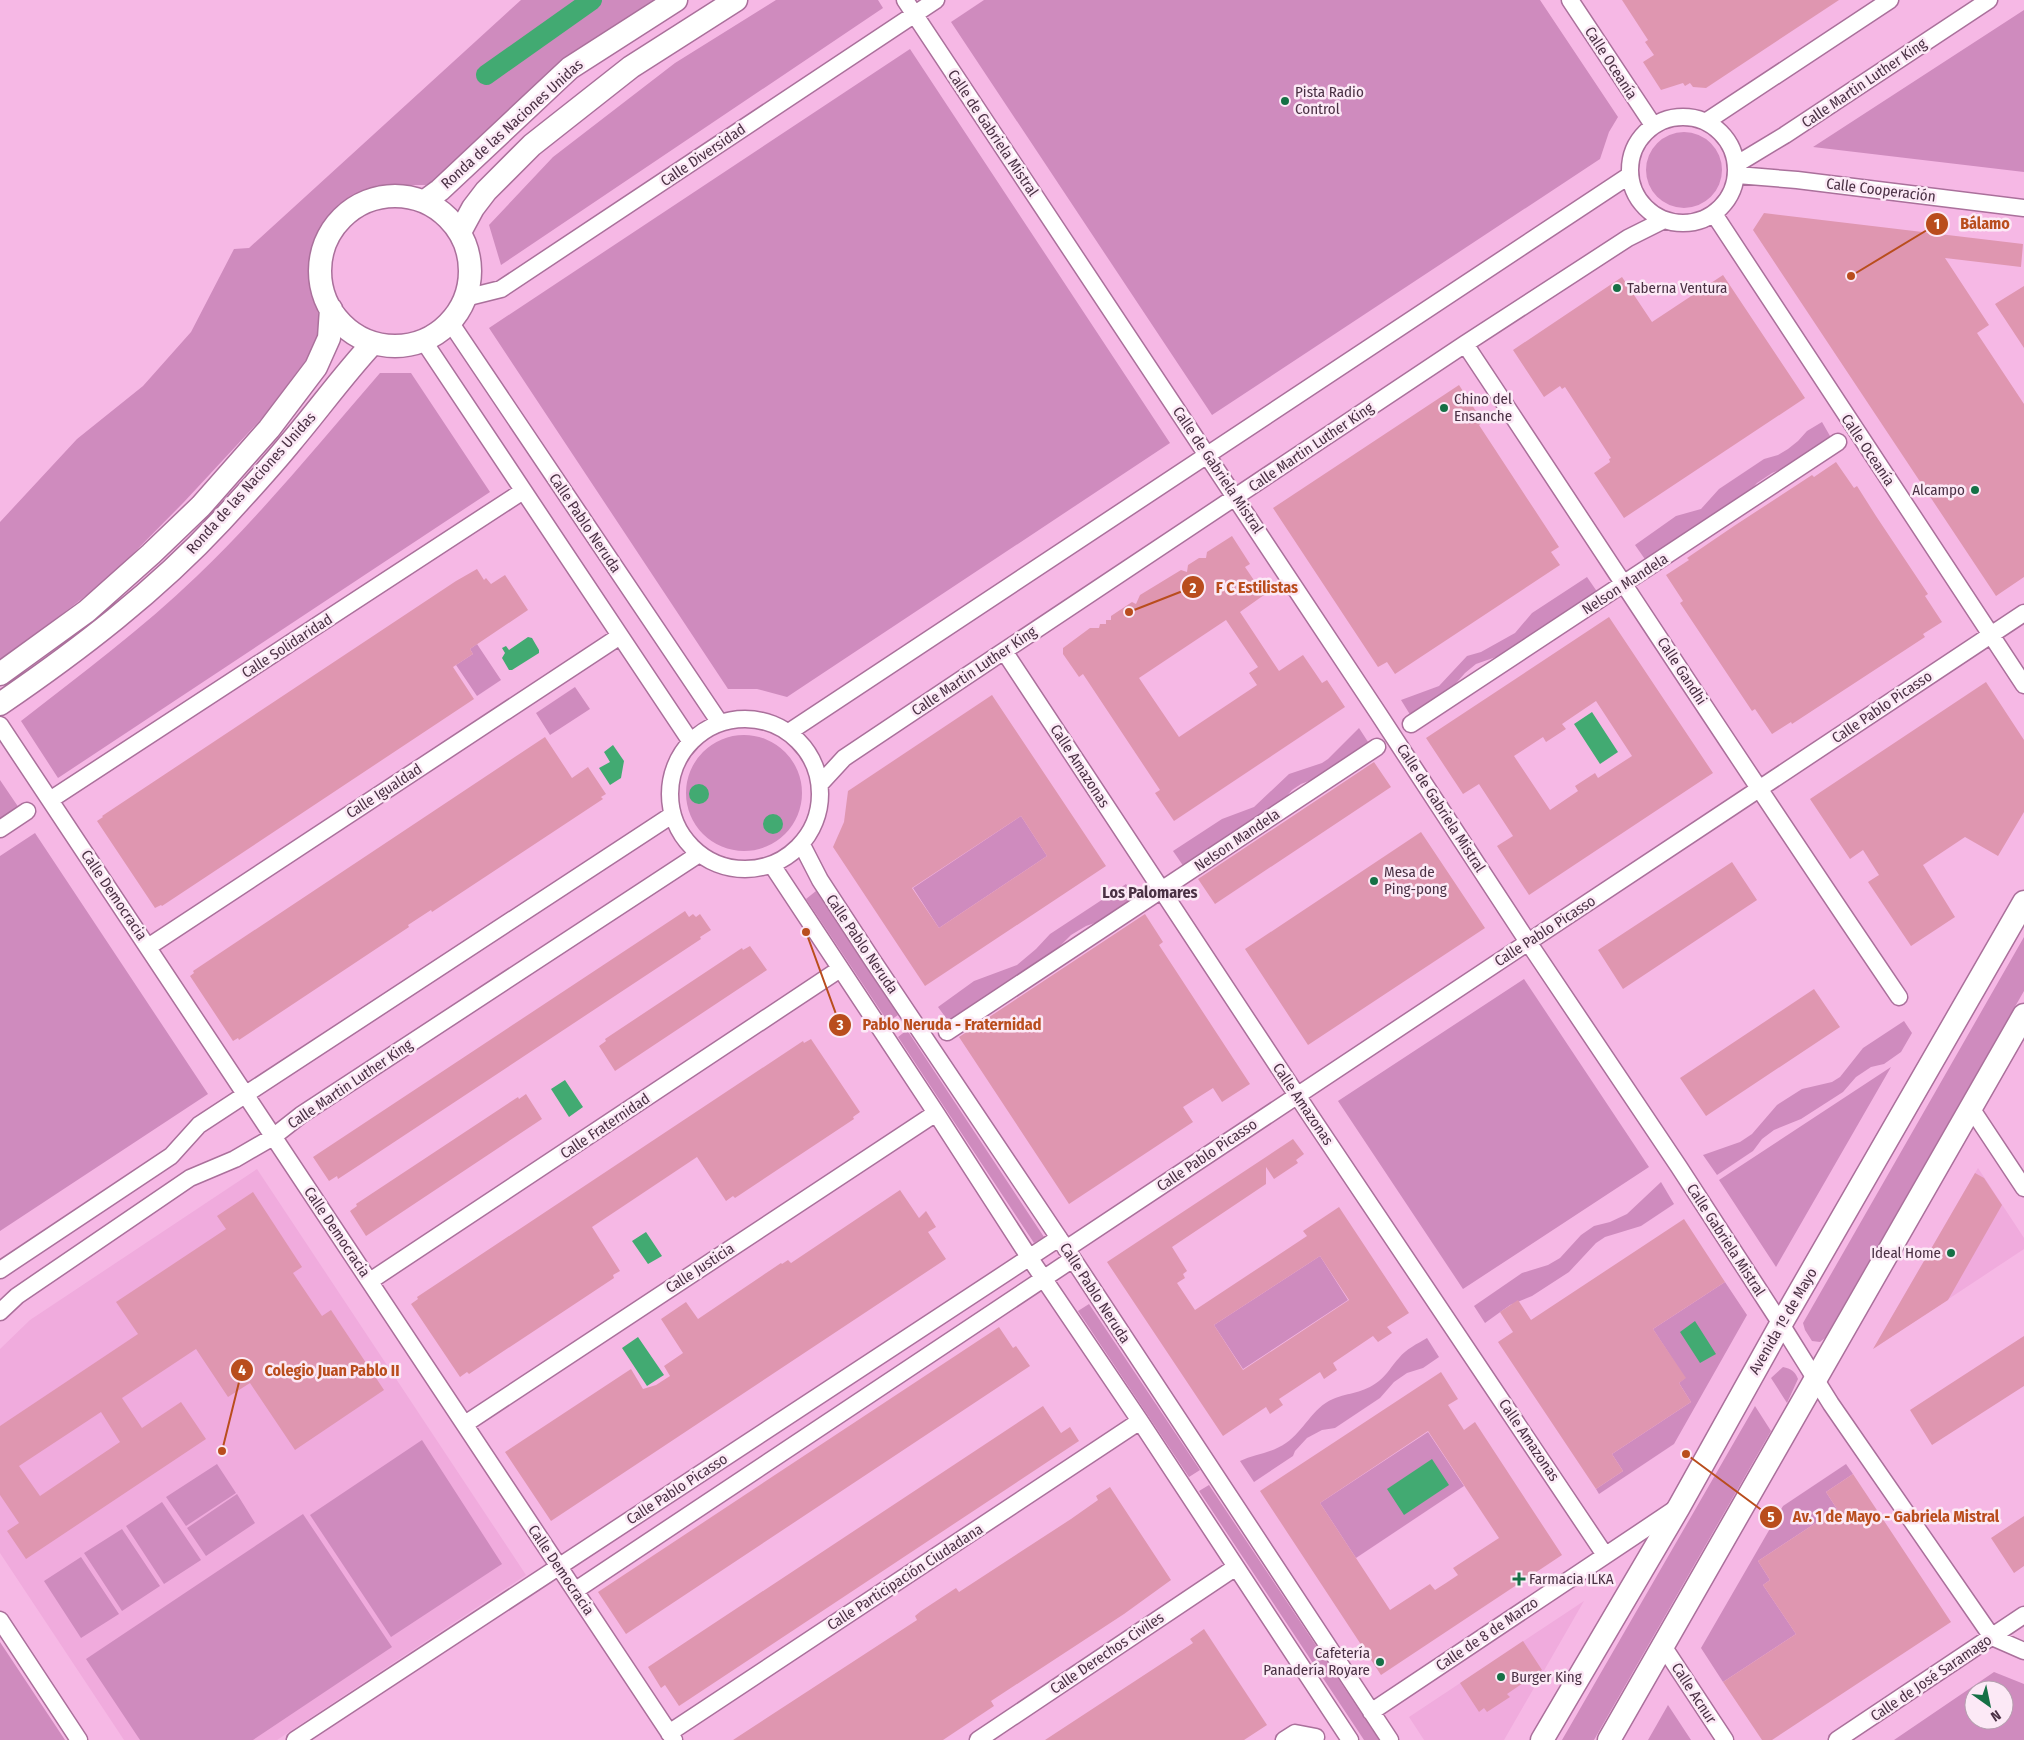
<svg xmlns="http://www.w3.org/2000/svg" width="2024" height="1740" font-family="'Fira Sans Condensed',sans-serif">
<style>
.built{fill:#f0abdd}
.green{fill:#cf8bbe;fill-rule:evenodd}
.water{fill:#42aa72}
.lines{fill:none;stroke-linecap:round;stroke-linejoin:round}
.canal{stroke:#42aa72;stroke-width:20}
.building{fill:#df96b0;fill-rule:evenodd}
.street-casing{stroke:#aa709b;stroke-width:19}
.secondary-casing{stroke:#aa709b;stroke-width:25}
.street{stroke:#fff;stroke-width:16}
.secondary{stroke:#fff;stroke-width:22}
.poi-dot{fill:#157045;stroke:#fce9f6;stroke-width:2}
.labels{text-anchor:middle;dominant-baseline:central;stroke-width:5;stroke-linejoin:round;paint-order:stroke}
.street-label{font-size:15px;fill:#4a3144;stroke:#fce9f6}
.poi-label{font-size:15px;fill:#4a3144;stroke:#fce9f6;text-anchor:start}
.neighbourhood-label{font-size:16px;font-weight:bold;fill:#4a3144;stroke:#fce9f6}
.leader{fill:none;stroke:#b94d1d;stroke-width:2}
.callout-dot{fill:#b94d1d;stroke:#fce9f6;stroke-width:2}
.mark-label{font-size:15px;text-anchor:middle;font-weight:bold;fill:#fff}
.callout-label{font-size:16px;text-anchor:middle;font-weight:bold;fill:#b94d1d;stroke:#fce9f6;stroke-width:5;stroke-linejoin:round;paint-order:stroke}
</style>
<rect width="100%" height="100%" fill="#f6b8e5"/>
<path class="built" d="M1978 1168 2024 1238V1249L1873 1349Z
M257 1169 526 1575 277 1740H124L0 1553V1349L30 1320Z
M1584 1601 1504 1740H1424L1409 1717Z"/>
<path class="green" d="M521 0H657L444 176 426 185H378L339 204 319 229 310 262 313 296 322 326 317 345 264 416 184 502 110 577 26 642 0 659V522L77 439 143 386 191 332 234 249 249 248Z
M776 0H878L883 8 501 265 489 225 553 157 675 63Z
M984 0H1540L1618 117 1609 132 1600 159 1212 415 951 22Z
M2024 10V172L1813 147Z
M910 49 1170 443 787 697 757 689H728L489 328Z
M1646 170a38 38 0 1 1 76 0a38 38 0 1 1-76 0Z
M380 373H411L490 492 58 778 21 721C81 674 142 629 197 576 263 513 320 442 380 373Z
M1822 422 1834 443 1787 467 1772 473 1757 483 1745 497 1728 511 1699 523 1686 532 1661 558 1649 565 1635 545 1676 516 1701 509 1719 489 1764 459 1778 455 1788 449 1798 441 1807 431Z
M1587 577 1598 593 1513 651 1476 664 1465 673 1436 706 1414 721 1401 700 1439 686 1467 656 1481 652 1515 633 1532 613Z
M477 644 501 680 477 696 456 665 473 654 470 649Z
M575 687 590 709 550 735 536 713Z
M1359 728 1372 748 1340 769 1301 784 1292 790 1272 813 1184 867 1173 851 1222 819 1254 807 1289 774 1322 763 1328 759Z
M686 793a58 58 0 1 1 116 0a58 58 0 1 1-116 0Z
M0 780 19 808 0 821Z
M1021 816 1047 856 939 928 913 888Z
M35 833 208 1094 0 1231V856Z
M1126 884 1138 903 1121 914 1086 926 1071 935 1053 953 949 1022 938 1007 974 981 1017 965 1036 949 1050 934Z
M816 891 898 1015 888 1022 806 899Z
M2024 937V991L1825 1338 1820 1342 1812 1341 1805 1330 1803 1323Z
M1524 979 1649 1167 1463 1289 1338 1101Z
M1904 1021 1912 1033 1901 1052 1884 1064 1871 1067 1856 1077 1843 1092 1801 1119 1774 1130 1762 1139 1753 1151 1717 1175 1703 1155 1740 1142 1752 1134 1777 1105 1802 1089 1832 1082 1840 1077 1863 1048Z
M907 1030 1044 1237 1034 1243 898 1037Z
M1891 1067 1776 1267 1719 1180Z
M1661 1182 1674 1204 1641 1226 1605 1237 1596 1243 1569 1272 1532 1296 1510 1305 1485 1323 1474 1306 1522 1273 1548 1265 1560 1258 1581 1235 1594 1226 1610 1222 1627 1214Z
M1320 1256 1348 1300 1243 1369 1214 1325Z
M1725 1282 1747 1315 1674 1444 1599 1494 1596 1489 1623 1471 1612 1454 1691 1402 1679 1383 1685 1378 1653 1329Z
M1089 1304 1200 1470 1189 1477 1078 1311Z
M1427 1338 1439 1357 1423 1368 1407 1373 1394 1382 1380 1398 1335 1428 1322 1430 1307 1438 1295 1451 1293 1456 1254 1482 1240 1461C1255 1454 1272 1453 1286 1443 1304 1431 1312 1408 1333 1399 1350 1392 1362 1394 1379 1381 1387 1375 1392 1365 1399 1358 1406 1349 1417 1344 1427 1338Z
M1783 1367C1791 1369 1795 1371 1798 1379L1787 1403 1771 1378Z
M1755 1406 1771 1431 1594 1740H1562Z
M1428 1432 1464 1486 1356 1558 1320 1503Z
M422 1440 502 1564 391 1637 310 1515Z
M217 1464 236 1493 186 1526 166 1497Z
M1846 1464 1853 1474 1826 1492 1837 1509 1758 1561 1770 1580 1763 1585 1796 1634 1723 1682 1701 1648 1783 1506Z
M1209 1485 1379 1740H1364L1199 1491Z
M237 1494 255 1523 206 1556 187 1528Z
M162 1502 201 1560 164 1584 126 1526Z
M303 1514 392 1647 253 1740H140L86 1659Z
M122 1529 160 1586 122 1611 84 1553Z
M81 1557 119 1614 81 1638 44 1581Z
M0 1642 65 1740H0Z
M1994 1672 2024 1684V1740H1894ZM1974 1690H2004V1720H1974Z
M1668 1705 1691 1740H1648Z"/>
<path class="water" d="M528 637 532 638 539 650V653L512 670H509L502 658 505 653 502 648 506 646 509 650Z
M1592 712 1618 752 1600 764 1574 724Z
M613 745 624 761 621 778 610 785 599 768 610 762 604 752Z
M689 794a10 10 0 1 1 20 0a10 10 0 1 1-20 0Z
M763 824a10 10 0 1 1 20 0a10 10 0 1 1-20 0Z
M565 1080 583 1107 569 1117 551 1089Z
M646 1232 662 1256 648 1264 632 1241Z
M1695 1321 1716 1354 1700 1363 1680 1332Z
M638 1337 664 1375 647 1386 622 1348Z
M1432 1459 1449 1485 1404 1515 1387 1489Z"/>
<g class="lines">
<path class="canal" d="M486 75 592 0"/>
</g>
<path class="building" d="M1622 0H1839L1706 88 1693 87 1690 83 1685 86 1683 83 1661 90 1643 62 1654 55 1645 42 1648 40Z
M1764 213 2023 244 2021 267 1945 258 1989 325 1977 333 2024 404V577L1996 596 1753 230Z
M1723 275 1805 398 1624 518 1594 473 1610 462 1609 459 1611 458 1565 387 1562 389 1560 386 1544 397 1513 350 1622 277 1652 322Z
M2024 286V348L1995 304Z
M1459 385 1483 422 1479 425 1559 547 1551 552 1560 565 1395 674 1387 662 1378 667 1273 508Z
M1836 462 1854 488 1857 486 1876 516 1928 594 1925 596 1942 622 1923 634 1925 637 1792 724 1791 722 1772 734 1755 709 1752 711 1680 603 1683 601 1666 575 1689 560 1687 558 1734 526 1812 475 1814 477Z
M1232 536 1250 564 1245 567 1264 595 1240 612 1279 671 1303 655 1322 683 1327 680 1345 707 1174 821 1155 793 1160 790 1083 674 1079 677 1063 654V648L1090 628H1099L1100 624H1106V620H1111V616L1132 602 1136 604 1140 595 1181 570 1187 572 1188 565 1199 558H1206L1207 552ZM1226 620 1258 667 1249 673 1257 685 1179 737 1139 678Z
M477 569 484 580 486 578 491 584 505 575 528 610 470 649 473 654 453 667 474 699 162 906 161 905 155 908 97 821 103 817 102 816 456 581Z
M1609 617 1713 773 1529 895 1497 846 1513 836 1479 784 1463 794 1426 738ZM1596 701 1632 756 1598 778 1595 773 1575 786 1578 791 1550 810 1514 756 1543 737 1546 742 1566 729 1562 724Z
M1986 682 2024 740V812L1998 856 1965 837 1923 865 1955 917 1911 946 1868 882 1879 875 1863 850 1850 859 1810 799Z
M992 695 1106 866 925 986 833 847 844 822 848 791ZM1021 816 1047 856 939 928 912 888Z
M545 737 572 778 588 767 606 794 601 797 603 799 432 912 431 910 408 925 409 927 239 1040 238 1038 233 1041 190 976 194 973 193 971Z
M1374 762 1391 787 1215 904 1198 879Z
M1421 832 1485 928 1308 1045 1245 949Z
M1732 862 1757 900 1623 989 1598 950Z
M685 911 689 917 693 914 696 917 700 914 711 930 700 937 701 939 364 1162 338 1179 337 1176 329 1181 313 1157Z
M1145 914 1163 942 1159 945 1250 1084 1222 1102 1213 1088 1183 1107 1193 1122 1069 1204 959 1037Z
M750 946 767 970 615 1071 599 1046 606 1041 605 1039 742 948 743 950Z
M1814 989 1840 1027 1706 1116 1680 1078Z
M811 1039 860 1112 853 1117 854 1119 735 1198 733 1196 726 1201 697 1157 592 1227 620 1271 613 1275 614 1278 469 1374 467 1372 460 1377 411 1304 418 1299 417 1297 803 1041 804 1043Z
M526 1094 542 1119 366 1236 350 1211 357 1206 356 1204 518 1097 519 1099Z
M1293 1139 1304 1154 1296 1160 1298 1163 1274 1179 1266 1167V1184L1172 1247 1187 1271 1183 1274 1185 1278 1177 1283 1195 1310 1307 1236 1303 1231 1339 1207 1409 1313 1387 1327 1392 1333 1378 1342 1373 1336 1333 1363 1337 1370 1324 1379 1320 1372 1279 1399 1283 1405 1270 1414 1266 1407 1223 1436 1107 1262ZM1320 1256 1349 1300 1243 1370 1214 1325Z
M1975 1173 1984 1178 2002 1205 1948 1300 1873 1349Z
M900 1190 919 1218 926 1211 936 1227 928 1232 946 1259 551 1521 505 1452 631 1369 643 1389 656 1385 670 1376 664 1366 683 1353 661 1319 686 1302 698 1319 781 1263 782 1264 788 1260 791 1263Z
M253 1192 302 1267 293 1273 322 1316 331 1310 384 1390 295 1450 250 1383 228 1397 196 1349 122 1398 142 1428 181 1402 206 1439 26 1559 7 1531 19 1523 0 1495V1426L138 1334 116 1302 226 1229 217 1216ZM101 1412 120 1442 40 1496 19 1466Z
M1684 1219 1725 1282 1653 1329 1686 1378 1679 1383 1691 1402 1612 1454 1623 1471 1596 1489 1498 1342 1513 1332 1500 1312 1518 1300 1531 1320Z
M999 1327 1013 1348 1016 1346 1030 1366 626 1634 598 1592Z
M2024 1336V1386L1932 1445 1910 1410Z
M1441 1372 1458 1399 1448 1405 1464 1430 1475 1422 1562 1555 1381 1675 1260 1491ZM1428 1431 1499 1538 1453 1568 1458 1575 1446 1583 1435 1590 1430 1584 1390 1610 1320 1503Z
M1043 1406 1061 1433 1070 1427 1079 1441 679 1706 665 1685 661 1688 648 1667Z
M1853 1474 1951 1622 1772 1740H1762L1723 1682 1796 1634 1763 1585 1770 1580 1758 1561 1837 1509 1826 1492Z
M1110 1487 1171 1580 1124 1614 991 1701 994 1706 943 1740H733L917 1620 915 1616 921 1611 956 1588 959 1592 1071 1519 1098 1500 1096 1496Z
M2024 1516V1566L2014 1573 1991 1538Z
M1204 1629 1267 1725 1244 1740H1045L1193 1643 1190 1639Z
M1523 1641 1542 1670 1507 1694 1510 1697 1487 1712 1484 1708 1479 1712 1460 1683Z"/>
<g class="lines">
<defs>
<path id="street" d="M905 0 1378 713 1528 942 1679 1167 1781 1324 1831 1404 1992 1637 2024 1651
M1570 0 1653 125
M1630 170a53 53 0 1 1 106 0a53 53 0 1 1-106 0Z
M1707 121 1890 0
M1737 164 1785 135 1989 0
M1737 175 1797 180 2024 208
M1714 214 2024 685
M465 298 501 289 936 0
M450 322 720 723
M423 340 691 742
M1465 344C1610 562 1752 781 1899 997
M1004 651 1310 1115 1605 1555
M670 794a75 75 0 1 1 150 0a75 75 0 1 1-150 0Z
M1411 724 1838 442
M0 725 674 1740
M789 732 1630 175
M820 784 844 758 968 675 1465 344 1628 238 1662 221
M50 800 523 491
M0 829 27 811
M802 845 820 880 871 958 1073 1259 1390 1740
M772 865 936 1113 1029 1257 1140 1421 1350 1740
M148 947 620 636
M947 1032 1377 747
M1971 1108 2024 1188
M1066 1249 2024 613
M0 1270 171 1156 199 1125 672 815
M370 1281 840 969
M0 1312 17 1296 190 1178 235 1159 273 1137 301 1115 699 854
M465 1424 936 1113
M576 1590 1073 1259
M0 1620 79 1740
M1663 1646 1725 1740
M1371 1712 1675 1509
M669 1733 1140 1421
M295 1740 1059 1238
M978 1740 1236 1567
M1284 1740 1295 1733 1316 1737 1315 1740
M1837 1740 2024 1615"/>
<path id="secondary" d="M320 271a75 75 0 1 1 150 0a75 75 0 1 1-150 0Z
M425 201 440 190 570 68 676 0
M460 232 473 208 486 191 532 145 631 67 736 0
M0 674 87 611 151 554 201 506 269 429 316 367 329 338 331 309
M0 704C79 650 156 591 221 521 245 495 269 469 291 442 319 409 344 374 373 343
M1542 1740 1679 1507 1781 1324 2024 902
M1609 1740 2024 1015"/>
</defs>
<use href="#street" class="street-casing"/>
<use href="#secondary" class="secondary-casing"/>
<use href="#street" class="street"/>
<use href="#secondary" class="secondary"/>
</g>
<g class="poi-dot">
<circle cx="1285" cy="101" r="5"/>
<circle cx="1617" cy="288" r="5"/>
<circle cx="1444" cy="408" r="5"/>
<circle cx="1975" cy="490" r="5"/>
<circle cx="1374" cy="881" r="5"/>
<circle cx="1951" cy="1253" r="5"/>
<path d="M1516.5 1571.5h5v5h5v5h-5v5h-5v-5h-5v-5h5z"/>
<circle cx="1380" cy="1662" r="5"/>
<circle cx="1501" cy="1677" r="5"/>
</g>
<g class="labels">
<g class="street-label">
<text transform="translate(1611 63) rotate(57)">Calle Oceanía</text>
<text transform="translate(1864 83) rotate(-34)">Calle Martin Luther King</text>
<text transform="translate(512 124) rotate(-42)">Ronda de las Naciones Unidas</text>
<text transform="translate(993 133) rotate(56)">Calle de Gabriela Mistral</text>
<text transform="translate(703 155) rotate(-34)">Calle Diversidad</text>
<text transform="translate(1881 190) rotate(7)">Calle Cooperación</text>
<text transform="translate(1311 447) rotate(-34)">Calle Martin Luther King</text>
<text transform="translate(1868 450) rotate(56)">Calle Oceanía</text>
<text transform="translate(1218 470) rotate(56)">Calle de Gabriela Mistral</text>
<text transform="translate(251 483) rotate(-48)">Ronda de las Naciones Unidas</text>
<text transform="translate(585 523) rotate(56)">Calle Pablo Neruda</text>
<text transform="translate(1625 584) rotate(-33)">Nelson Mandela</text>
<text transform="translate(287 646) rotate(-33)">Calle Solidaridad</text>
<text transform="translate(974 671) rotate(-34)">Calle Martin Luther King</text>
<text transform="translate(1682 671) rotate(57)">Calle Gandhi</text>
<text transform="translate(1882 707) rotate(-34)">Calle Pablo Picasso</text>
<text transform="translate(1080 766) rotate(57)">Calle Amazonas</text>
<text transform="translate(384 791) rotate(-33)">Calle Igualdad</text>
<text transform="translate(1441 808) rotate(57)">Calle de Gabriela Mistral</text>
<text transform="translate(1237 840) rotate(-34)">Nelson Mandela</text>
<text transform="translate(114 895) rotate(56)">Calle Democracia</text>
<text transform="translate(1545 931) rotate(-33)">Calle Pablo Picasso</text>
<text transform="translate(862 944) rotate(56)">Calle Pablo Neruda</text>
<text transform="translate(350 1084) rotate(-34)">Calle Martin Luther King</text>
<text transform="translate(1303 1104) rotate(56)">Calle Amazonas</text>
<text transform="translate(605 1126) rotate(-34)">Calle Fraternidad</text>
<text transform="translate(1207 1155) rotate(-34)">Calle Pablo Picasso</text>
<text transform="translate(337 1232) rotate(56)">Calle Democracia</text>
<text transform="translate(1726 1240) rotate(57)">Calle Gabriela Mistral</text>
<text transform="translate(700 1268) rotate(-33)">Calle Justicia</text>
<text transform="translate(1095 1293) rotate(57)">Calle Pablo Neruda</text>
<text transform="translate(1783 1321) rotate(-60)">Avenida 1º de Mayo</text>
<text transform="translate(1529 1440) rotate(56)">Calle Amazonas</text>
<text transform="translate(677 1489) rotate(-33)">Calle Pablo Picasso</text>
<text transform="translate(561 1570) rotate(56)">Calle Democracia</text>
<text transform="translate(905 1577) rotate(-33)">Calle Participación Ciudadana</text>
<text transform="translate(1487 1634) rotate(-34)">Calle de 8 de Marzo</text>
<text transform="translate(1107 1653) rotate(-34)">Calle Derechos Civiles</text>
<text transform="translate(1931 1678) rotate(-34)">Calle de José Saramago</text>
<text transform="translate(1694 1693) rotate(57)">Calle Acnur</text>
</g>
<g class="poi-label">
<text x="1295" y="92">Pista Radio<tspan x="1295" dy="17">Control</tspan></text>
<text x="1627" y="288">Taberna Ventura</text>
<text x="1454" y="399">Chino del<tspan x="1454" dy="17">Ensanche</tspan></text>
<text x="1965" y="490" text-anchor="end">Alcampo</text>
<text x="1384" y="872">Mesa de<tspan x="1384" dy="17">Ping-pong</tspan></text>
<text x="1941" y="1253" text-anchor="end">Ideal Home</text>
<text x="1529" y="1579">Farmacia ILKA</text>
<text x="1370" y="1653" text-anchor="end">Cafetería<tspan x="1370" dy="17">Panadería Royare</tspan></text>
<text x="1511" y="1677">Burger King</text>
</g>
<g class="neighbourhood-label">
<text x="1150" y="892">Los Palomares</text>
</g>
</g>
<path class="leader" d="M1851 276L1937 224M1129 612L1193 587M806 932L840 1025M222 1451L242 1370M1686 1454L1771 1517"/>
<g class="callout-dot">
<circle cx="1851" cy="276" r="5"/>
<circle cx="1129" cy="612" r="5"/>
<circle cx="806" cy="932" r="5"/>
<circle cx="222" cy="1451" r="5"/>
<circle cx="1686" cy="1454" r="5"/>
<circle cx="1937" cy="224" r="12"/>
<circle cx="1193" cy="587" r="12"/>
<circle cx="840" cy="1025" r="12"/>
<circle cx="242" cy="1370" r="12"/>
<circle cx="1771" cy="1517" r="12"/>
</g>
<g class="mark-label">
<text x="1937" y="229">1</text>
<text x="1193" y="593">2</text>
<text x="840" y="1030">3</text>
<text x="242" y="1375">4</text>
<text x="1771" y="1522">5</text>
</g>
<g class="callout-label">
<text x="1985" y="229">Bálamo</text>
<text x="1257" y="593">F C Estilistas</text>
<text x="952" y="1030">Pablo Neruda - Fraternidad</text>
<text x="332" y="1376">Colegio Juan Pablo II</text>
<text x="1896" y="1522">Av. 1 de Mayo - Gabriela Mistral</text>
</g>
<g transform="translate(1989 1705) rotate(147)"><circle r="24" fill="#fce9f6" stroke="#b59faf"/>
<path d="M0-4L9 19L0 12L-9 19Z" fill="#157045"/>
<text y="-8" font-size="14" font-weight="bold" text-anchor="middle" fill="#4a3144">N</text>
</g>
</svg>
